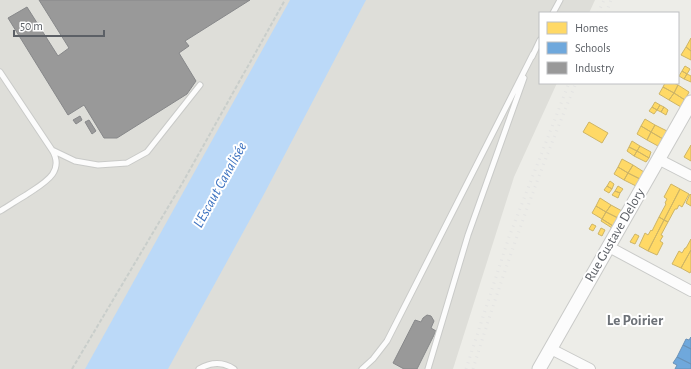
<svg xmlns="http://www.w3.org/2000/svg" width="691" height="369" font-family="'Alegreya Sans',sans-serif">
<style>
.industrial{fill:#deded9}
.water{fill:#bbd9f8}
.homes{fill:#ffd966;stroke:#ceb566}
.schools{fill:#6fa8dc;stroke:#6992b9}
.industry{fill:#999;stroke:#87888a}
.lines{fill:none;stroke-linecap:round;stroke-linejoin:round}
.service-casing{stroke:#c9cac8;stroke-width:7}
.minor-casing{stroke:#c9cac8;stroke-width:12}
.tertiary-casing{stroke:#c9cac8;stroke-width:15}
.path{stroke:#c9cecb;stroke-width:2;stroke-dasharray:4 2;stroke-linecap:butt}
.service{stroke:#fcfcfc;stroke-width:5}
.minor{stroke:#fcfcfc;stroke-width:10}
.tertiary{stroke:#fcfcfc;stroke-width:13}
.rail{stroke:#e4e4e3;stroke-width:3;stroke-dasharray:1 5;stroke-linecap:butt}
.labels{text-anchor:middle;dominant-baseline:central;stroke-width:4;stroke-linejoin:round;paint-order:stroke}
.street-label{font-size:14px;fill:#5c6066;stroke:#fff}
.water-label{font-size:15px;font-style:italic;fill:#3f74c1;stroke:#fff}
.neighbourhood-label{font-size:15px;font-weight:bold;fill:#6d7278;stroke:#fff}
</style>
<rect width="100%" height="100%" fill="#edede8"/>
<path class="industrial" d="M0 0H595L589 13H540V83H557L514 177 453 369H0Z"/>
<path class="water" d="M290 0H366L263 196 168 369H85Z"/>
<path class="homes" d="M691 38V51L686 47Z
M686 47 691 51V60L681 55Z
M685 66 690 69 687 74 682 71Z
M682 71 687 74 684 79 679 76Z
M687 74 691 76V82L684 79Z
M665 83H674L678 85 674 93 663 87Z
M678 85 689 92 685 100 674 93Z
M663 87 674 93 669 100 659 94Z
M674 93 685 100 681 107 669 100Z
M655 102 660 105 657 110 652 107Z
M660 105 664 107 661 112 657 110Z
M652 107 657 110 654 114 649 111Z
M664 107 668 110 666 115 661 112Z
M645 119 655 125 651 132 641 126Z
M589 122 608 133 602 143 583 132Z
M655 125 667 131 663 139 651 132Z
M641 126 651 132 647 140 637 134Z
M651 132 663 139 658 146 647 140Z
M632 141 640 146 637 151 629 147Z
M691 145V161L684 157Z
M640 146 651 152 649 158 637 151Z
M629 147 637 151 634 156 627 151Z
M637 151 649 158 646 162 634 156Z
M622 159 633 165 628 173 618 167Z
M633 165 644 172 640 179 628 173Z
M618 167 628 173 624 180 614 174Z
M628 173 640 179 636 186 624 180Z
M610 181 614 184 612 189 607 186Z
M671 184 680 189 664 220 659 217 666 204 665 203 667 199 664 197Z
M607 186 612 189 609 193 604 190Z
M618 186 623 189 620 193 615 191Z
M680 189 689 194 682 207 679 205 677 209H675L668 222 664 220Z
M615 191 620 193 618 198 612 195Z
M690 194 691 195V206L686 203Z
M600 198 611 205 606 212 596 206Z
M611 205 622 211 618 218 606 212Z
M596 206 606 212 602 219 592 213Z
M606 212 618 218 613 226 602 219Z
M659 217 664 220 648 251 639 246 645 233 648 235 651 230 652 231Z
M602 219 613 226 612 228 601 221Z
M664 220 668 222 661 235 663 236 660 241 663 243 657 255 648 251Z
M592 224 596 226 593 231 589 229Z
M601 228 605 230 602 236 598 234Z
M635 234 639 236 635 244 630 242Z
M691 239V250L681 268 672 264 679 251 682 253 685 248H686Z
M691 250V271L690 273 681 268Z"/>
<path class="schools" d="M691 337V349L683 345 686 339 689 340Z
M683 345 691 349V364L677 357Z
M677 357 691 364V369H675L677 365 673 363Z"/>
<path class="industry" d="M39 0H250L185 41 189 46 179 53 196 81 187 94 117 138H104L84 105 68 115 8 18 27 7 58 56 69 48Z
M80 116 82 120 76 124 73 120Z
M89 120 96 131 92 134 85 122Z
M427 315 431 316 434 321 431 328 436 331 417 369H404L393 363 415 320 421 322 423 318Z"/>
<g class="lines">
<defs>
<path id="service" d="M553 13 560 0
M532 57 540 40
M0 72 52 150C66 173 42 184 26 195 17 200 9 206 0 211
M52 150 75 161 98 165 127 163 147 152 200 85
M199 369C211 362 222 361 234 369
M362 369 373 359 387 341 533 54
M428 369 468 235 524 78"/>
<path id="minor" d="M658 159 691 176
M609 247 691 291
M551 349 590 369"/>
<path id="tertiary" d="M539 369 691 102"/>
</defs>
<use href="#service" class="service-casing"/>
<use href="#minor" class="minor-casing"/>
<use href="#tertiary" class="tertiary-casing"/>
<path class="path" d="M72 369 183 182 285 0"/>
<use href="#service" class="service"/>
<use href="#minor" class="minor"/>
<use href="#tertiary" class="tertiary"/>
<path class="rail" d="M598 13 604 0
M606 13 611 0
M466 369 509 237 569 83
M473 369C503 272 537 177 576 83"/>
</g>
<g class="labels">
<g class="street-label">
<text transform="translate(615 235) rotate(-60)">Rue Gustave Delory</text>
</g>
<g class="water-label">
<text transform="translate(220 185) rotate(-61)">L'Escaut Canalisée</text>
</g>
<g class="neighbourhood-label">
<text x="635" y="320">Le Poirier</text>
</g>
</g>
<rect x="539" y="12" width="140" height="72" fill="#ffffff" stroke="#bebfc2"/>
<rect x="547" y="22" width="20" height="12" fill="#ffd966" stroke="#bebfc2"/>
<text x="575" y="32" font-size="12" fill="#5c6066">Homes</text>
<rect x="547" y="42" width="20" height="12" fill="#6fa8dc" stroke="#bebfc2"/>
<text x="575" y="52" font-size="12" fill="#5c6066">Schools</text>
<rect x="547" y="62" width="20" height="12" fill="#999999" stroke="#bebfc2"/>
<text x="575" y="72" font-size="12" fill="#5c6066">Industry</text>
<path d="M14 30v6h90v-6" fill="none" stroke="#5c6066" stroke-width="2"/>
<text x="20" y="30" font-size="12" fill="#5c6066" stroke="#ffffff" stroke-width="3" paint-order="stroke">50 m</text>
</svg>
